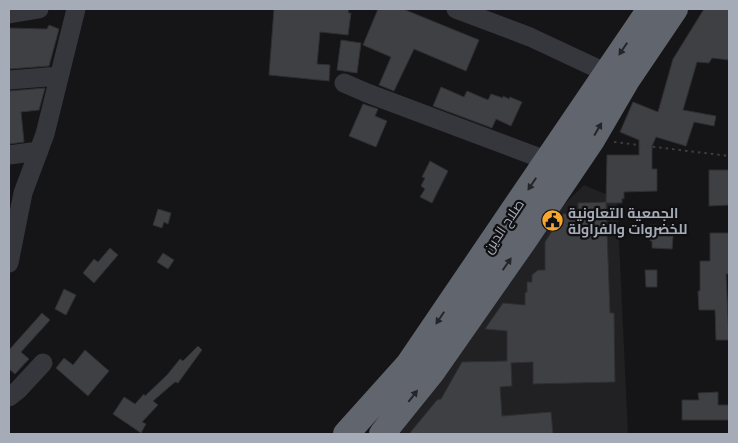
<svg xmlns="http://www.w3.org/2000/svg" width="738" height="443" font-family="Lato,Cairo,sans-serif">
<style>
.built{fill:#212124}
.building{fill:#3f4044;stroke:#2f2f33}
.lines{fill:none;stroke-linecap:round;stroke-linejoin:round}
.path{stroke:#3c3e43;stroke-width:2;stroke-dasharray:2.5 4;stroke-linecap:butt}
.minor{stroke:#36373c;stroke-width:19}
.highway{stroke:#61656d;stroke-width:26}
.oneway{fill:#242529}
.labels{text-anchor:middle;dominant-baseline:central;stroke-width:4.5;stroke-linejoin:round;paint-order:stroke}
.poi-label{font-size:14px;font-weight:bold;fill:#a6acb7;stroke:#101012;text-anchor:start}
.street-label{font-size:14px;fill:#a6acb7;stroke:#101012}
</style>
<rect width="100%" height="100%" fill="#151517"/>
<path class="built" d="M584 185 617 199 628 434H399L558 210Z"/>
<path class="building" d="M274 9H349L348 13H351L348 35 320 32 317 64 330 65 329 81 269 75Z
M378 9H403L479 40 466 71 414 49 394 91 379 85 391 57 363 45Z
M704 9H729V60L712 58 709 63 697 62 683 110 716 116 714 126 694 122 686 146 656 137 652 146V169H657V191L624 192V199L622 198V203H606L610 313H614L615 382 533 384V362L511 363 512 386 500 387 502 416 551 412 553 434H409L437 400 441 399 462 362 507 361V331L485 329 503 303 525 305V293L527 292V282H532V275L538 270H545V242L563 214 578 213V203L606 202 607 155H639V140L620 132 633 102 658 112 673 59Z
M49 25 59 29 49 66 9 69V28L47 29Z
M341 40 361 43 357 73 337 70Z
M441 87 464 97 467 91 488 100 491 94 503 98V96L509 99 510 97 522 102 511 126 496 119 492 128 433 106Z
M45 88 39 110 21 112 24 142 9 144V91Z
M363 104 378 109 375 116 387 121 376 147 349 136Z
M430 161 448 171 432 203 420 197 425 189 421 186 425 178 422 177Z
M709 170H729V205L709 206Z
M158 209 171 213 168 224 164 222 162 228 153 225Z
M650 225 674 226 672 249 652 248V241H650Z
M710 233H729V274H726L729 340H716L715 310H699L698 291H700V261H710Z
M110 248 118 255 94 283 83 273 94 259 98 262Z
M163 253 174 260 168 269 157 262Z
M645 270H657V287H646Z
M64 289 76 295 66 315 55 309Z
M42 313 50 320 21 352 29 359 15 374 9 369V350Z
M198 346 202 350 178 383 175 382 153 401 158 405 142 422 146 424 141 433 113 414 124 397 135 404 144 394 145 396 167 375 180 359 183 361Z
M85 350 109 371 88 396 56 368 64 358 73 365Z
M718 392V405H729V420H682V400H699L698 393Z"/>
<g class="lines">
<path class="path" d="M614 142 729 156"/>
<path class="minor" d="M456 9 530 37 607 73
M9 14 39 9
M9 80 59 76
M344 83 367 93 548 161
M9 155 39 151
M9 263 23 193 45 134 76 9
M9 397 18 390 43 363"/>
<path class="highway" d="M346 434 408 365 650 9
M382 434 432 372 523 242 592 140 627 80 675 9"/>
</g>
<defs><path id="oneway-solid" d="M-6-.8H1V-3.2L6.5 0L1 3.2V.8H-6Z" transform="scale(1.25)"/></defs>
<g class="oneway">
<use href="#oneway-solid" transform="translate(623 49) rotate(124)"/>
<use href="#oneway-solid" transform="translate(598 129) rotate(-60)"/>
<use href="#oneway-solid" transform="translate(532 184) rotate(124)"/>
<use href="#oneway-solid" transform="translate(507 264) rotate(-55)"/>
<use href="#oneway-solid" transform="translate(440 318) rotate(124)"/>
<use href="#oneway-solid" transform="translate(413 396) rotate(-52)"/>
</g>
<defs>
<symbol id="civic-disc" viewBox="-11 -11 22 22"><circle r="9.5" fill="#f8a62c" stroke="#101012"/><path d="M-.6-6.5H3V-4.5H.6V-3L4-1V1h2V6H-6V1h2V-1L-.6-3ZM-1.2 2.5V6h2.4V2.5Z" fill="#111"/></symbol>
</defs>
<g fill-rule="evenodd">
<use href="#civic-disc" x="540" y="208" width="25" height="25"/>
</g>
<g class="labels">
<g class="poi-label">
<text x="568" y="212">الجمعية التعاونية<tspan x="568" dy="16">للخضروات والفراولة</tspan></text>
</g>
<g class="street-label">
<text transform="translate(503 226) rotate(-56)">صلاح الدين</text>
</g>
</g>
<rect width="738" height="443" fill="none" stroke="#a6acb7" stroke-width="20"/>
</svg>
